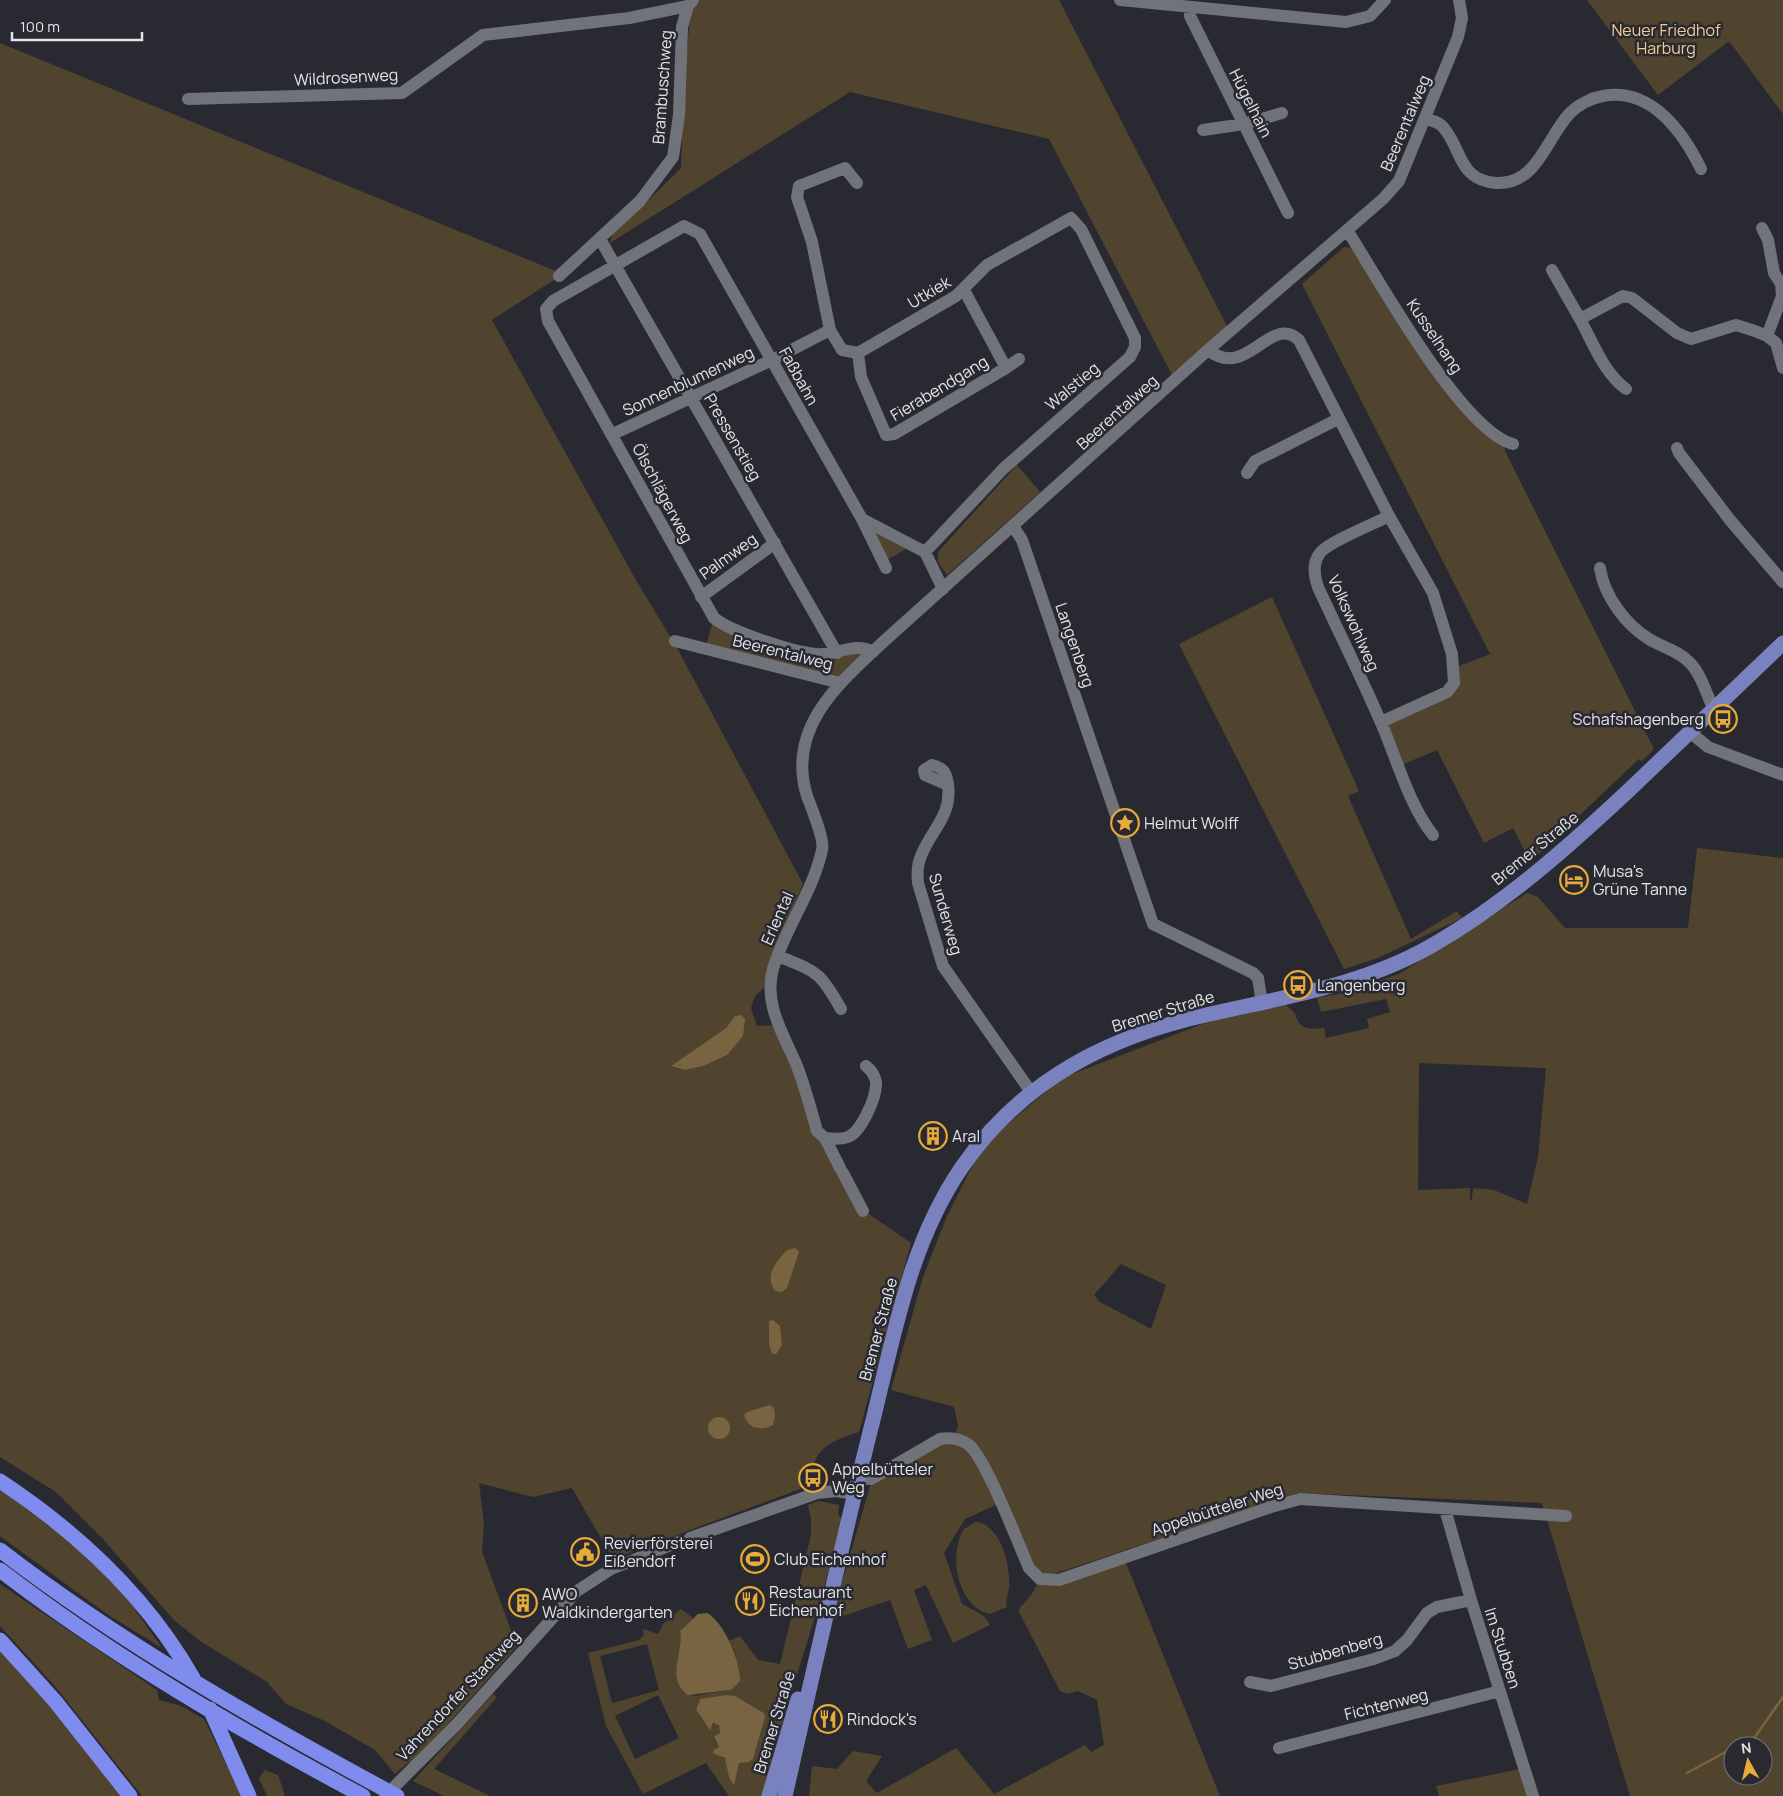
<svg xmlns="http://www.w3.org/2000/svg" width="1783" height="1796" font-family="Manrope,sans-serif">
<style>
.green{fill:#51442f;fill-rule:evenodd}
.water{fill:#796442}
.lines{fill:none;stroke-linecap:round;stroke-linejoin:round}
.stream{stroke:#796442;stroke-width:2.5}
.minor{stroke:#71737b;stroke-width:12}
.major{stroke:#7982bf;stroke-width:15}
.highway{stroke:#7f8ced;stroke-width:15}
.labels{text-anchor:middle;dominant-baseline:central;stroke-width:5;stroke-linejoin:round;paint-order:stroke}
.park-label{font-size:16px;fill:#f0cc91;stroke:#292a31}
.street-label{font-size:16px;fill:#e3e4e8;stroke:#292a31}
.poi-label{font-size:16px;fill:#e3e4e8;stroke:#292a31;text-anchor:start}
</style>
<rect width="100%" height="100%" fill="#292a31"/>
<path class="green" d="M699 0H1059L1228 328 1172 375 1049 139 850 92 610 243 613 231 649 200 681 168 684 78 691 9Z
M1587 0H1783V114L1729 41 1658 95Z
M0 43 563 274 492 320 637 582 676 646 803 884 770 961 764 987 755 996 751 1008 757 1026 776 1025 829 1146 863 1210 911 1243 859 1432C831 1441 809 1449 813 1484L613 1559 572 1488 533 1497 479 1483 484 1524 482 1552 517 1646 414 1762H409L395 1774 375 1750 325 1721 286 1704 267 1682 200 1641 174 1620 102 1538 56 1492 0 1457ZM735 1016 703 1066 685 1070 671 1066 726 1028Z
M1344 247 1358 248 1437 372 1503 441 1505 451 1654 749 1642 761 1639 759 1530 862 1513 828 1484 843 1437 750 1399 766 1381 722 1447 692 1454 668 1490 654 1302 284Z
M1017 465 1040 492 947 575 938 562V552Z
M880 530 913 545 883 562 869 535Z
M1272 597 1359 791 1348 796 1411 939 1457 911 1462 918 1378 958 1344 969 1179 644Z
M714 618 798 651 860 647 863 656 840 683 705 649Z
M1697 848 1783 858V1796H1630L1542 1503 1296 1493 1042 1578 1124 1558 1220 1796H809L812 1766 837 1769 853 1751 882 1756 866 1781 877 1793 956 1748 994 1794 1085 1745 1091 1752 1104 1745 1097 1700 1078 1691 1067 1694 1060 1691 1018 1610 1032 1594 1040 1579 1000 1503 965 1519 944 1553 962 1604 984 1616 990 1625 953 1643 926 1585 914 1590 932 1640 908 1649 890 1600 831 1620 873 1476 955 1437 958 1425 954 1407 891 1390 923 1277 947 1216 983 1145 1062 1078 1213 1020 1286 1005 1295 1013C1298 1029 1309 1030 1324 1028L1326 1038 1369 1028 1367 1019 1390 1012 1386 999 1321 1012 1317 998 1343 993 1399 974 1527 893 1538 897 1565 928H1688ZM1419 1063 1546 1068 1538 1157 1527 1204 1494 1190 1473 1188 1472 1199 1470 1200V1188L1418 1190ZM1121 1264 1166 1285 1151 1329 1100 1302 1094 1295ZM1733 1746H1763V1776H1733Z
M0 1488 79 1549 124 1594 162 1648 107 1614 0 1536Z
M819 1501 839 1505 838 1514 842 1519C820 1613 785 1702 762 1796H729L706 1763 643 1794 606 1726 588 1653 639 1640 644 1635 643 1629 658 1634 663 1624 681 1609 693 1618 680 1631 681 1648 679 1657 693 1696 731 1690 740 1674 734 1650 729 1641 740 1636 758 1660 780 1664 811 1535V1519L808 1505ZM647 1644 659 1690 612 1703 600 1656ZM658 1695 679 1738 635 1759 615 1716ZM725 1695 746 1703 764 1713 763 1726 753 1759 739 1763 734 1786 729 1777 727 1761 716 1749 719 1747 714 1739 720 1733 719 1725 716 1723 712 1725 704 1722 696 1710 700 1699Z
M976 1522C1001 1525 1011 1566 1009 1588 1008 1596 1005 1599 1007 1607L990 1614C957 1606 948 1555 964 1529Z
M0 1584 157 1690 159 1700 181 1706 204 1719 242 1796H142L54 1685 0 1626Z
M0 1647 12 1660 125 1796H0Z
M493 1694 497 1697 434 1769 490 1796H444L413 1781Z
M1525 1768 1532 1796H1439L1436 1786Z
M265 1770 278 1775 285 1796H267L259 1778Z"/>
<path class="water" d="M741 1015 745 1019 743 1036 727 1055 703 1066 685 1070 671 1066 726 1028 735 1016Z
M795 1248 799 1252 787 1288 782 1292 775 1291C764 1275 776 1262 787 1250Z
M773 1320 780 1326 782 1345 776 1354H772L769 1344V1321Z
M770 1405 774 1408 775 1417 773 1425C761 1431 748 1429 744 1415L747 1412Z
M708 1428a11 11 0 1 1 22 0a11 11 0 1 1-22 0Z
M707 1613C724 1622 741 1662 740 1681L731 1690 688 1695C665 1679 684 1653 680 1631L698 1614Z
M725 1695 735 1696 764 1713 765 1718 753 1759 749 1762 739 1763 734 1786 729 1777 725 1758 713 1753 714 1750 719 1747 714 1737 720 1733 719 1725 713 1723 710 1730 696 1710 700 1699Z"/>
<g class="lines">
<path class="stream" d="M1737 1746 1755 1737 1783 1697
M1687 1773 1733 1748"/>
<path class="minor" d="M1120 0 1346 22 1370 16 1385 0
M1190 7V16L1288 213
M188 99 402 93 483 35 629 18 688 6 693 0
M1425 119C1431 120 1438 122 1442 126 1462 146 1457 181 1497 183 1537 185 1547 137 1570 113 1578 105 1591 98 1603 96 1651 87 1683 132 1701 169
M1203 130 1244 124 1282 113
M857 183 845 168 799 186 797 197 812 242 830 330 842 350 858 353 956 296 987 265 1071 218 1081 229 1135 338V347L1130 357 1004 468 925 552
M1762 228 1768 240 1774 273 1781 284 1782 296 1767 336
M1347 230C1378 278 1461 430 1513 444
M600 239 837 653
M1552 270 1580 319
M559 276 640 201 673 157 679 115 682 27 688 6
M964 290 1006 368 1019 359
M1208 350C1247 381 1270 313 1299 340L1389 516 1433 593 1452 654 1454 683 1447 692 1381 722
M858 353 861 377 886 435 894 434 1006 368
M1626 389C1604 373 1593 343 1580 319L1623 296 1632 298 1677 333 1691 339 1736 325 1755 331 1767 336 1776 343 1783 368
M613 434 772 360 830 330
M1677 448 1679 453 1730 520 1783 582
M1247 473 1255 461 1338 419
M1389 516C1374 524 1328 542 1320 553 1312 563 1314 575 1318 587 1339 633 1362 678 1382 725 1397 760 1410 807 1433 835
M862 519 886 568
M1013 526 1022 540 1153 924 1253 973 1258 978 1262 1003
M1600 568C1604 596 1626 625 1649 639 1662 647 1679 651 1689 662 1701 673 1707 696 1714 710
M701 597 775 543
M675 641 840 683
M873 652C856 641 835 656 816 654 793 652 731 632 714 618L548 321 546 309 553 301 684 226 700 234 862 519 925 552 943 589
M1691 733 1708 747 1783 775
M948 785 925 775 924 770 932 765C944 768 946 772 948 784 952 817 932 828 921 856 917 865 917 873 918 883L943 966 1031 1092
M778 956C817 972 820 971 841 1009
M825 1138C832 1139 840 1140 848 1137 861 1132 877 1097 876 1082 875 1076 871 1070 866 1066
M840 1168 825 1138 817 1131C811 1109 805 1087 797 1066 784 1035 763 1004 773 969 785 928 813 892 822 850 825 840 811 807 807 796 786 729 838 684 882 643L1208 350 1383 199 1399 181 1458 37 1462 18 1459 0
M843 1173 863 1211
M858 1479H871L940 1439C951 1437 960 1438 969 1445 986 1459 1018 1543 1029 1568L1040 1579 1059 1580 1271 1507 1300 1499 1566 1516
M1445 1509 1471 1600 1533 1796
M690 1538 817 1493 836 1491 855 1494
M1250 1682 1271 1686 1374 1659 1395 1651 1407 1640 1427 1613 1437 1607 1471 1600
M1279 1748 1500 1691
M385 1796 457 1724 577 1591 611 1569 681 1541"/>
<path class="major" d="M769 1796 798 1699
M785 1796C814 1669 842 1542 874 1416 895 1330 911 1241 962 1167 1022 1080 1109 1036 1210 1014 1285 997 1363 985 1431 946 1503 905 1567 848 1627 792 1679 743 1731 693 1783 643"/>
<path class="highway" d="M0 1481C77 1532 147 1597 193 1678
M0 1550C123 1645 260 1722 397 1796
M0 1570C113 1657 238 1729 363 1796
M0 1640 55 1701 130 1796
M210 1709 249 1796"/>
</g>
<defs>
<symbol id="bus-ring" viewBox="-11 -11 22 22"><circle r="9.5" fill="#292a31" stroke="#e8ab37" stroke-width="1.5"/><path d="M-5-6H5V4H4V6H2V4H-2V6H-4V4H-5ZM-3.5-4V0h7V-4ZM-3.5 1.2v1.5H-2V1.2ZM2 1.2v1.5H3.5V1.2Z" fill="#e8ab37"/></symbol>
<symbol id="sight-ring" viewBox="-11 -11 22 22"><circle r="9.5" fill="#292a31" stroke="#e8ab37" stroke-width="1.5"/><path d="M0-6L1.8-2.2L6-1.7L2.9 1.2L3.7 5.4L0 3.3L-3.7 5.4L-2.9 1.2L-6-1.7L-1.8-2.2Z" fill="#e8ab37"/></symbol>
<symbol id="hotel-ring" viewBox="-11 -11 22 22"><circle r="9.5" fill="#292a31" stroke="#e8ab37" stroke-width="1.5"/><path d="M-6-4.5h1.5V1H6V5H4.5V3h-9V5H-6ZM-4 0a1.8 1.8 0 1 1 3.6 0ZM.5 0V-2.5h3Q6-2.5 6 0Z" fill="#e8ab37"/></symbol>
<symbol id="building-ring" viewBox="-11 -11 22 22"><circle r="9.5" fill="#292a31" stroke="#e8ab37" stroke-width="1.5"/><path d="M-4-6H4V6H1V3H-1V6H-4ZM-2.5-4.3h1.7v1.8h-1.7ZM.8-4.3h1.7v1.8H.8ZM-2.5-1h1.7V.8h-1.7ZM.8-1h1.7V.8H.8Z" fill="#e8ab37"/></symbol>
<symbol id="civic-ring" viewBox="-11 -11 22 22"><circle r="9.5" fill="#292a31" stroke="#e8ab37" stroke-width="1.5"/><path d="M-.6-6.5H3V-4.5H.6V-3L4-1V1h2V6H-6V1h2V-1L-.6-3ZM-1.2 2.5V6h2.4V2.5Z" fill="#e8ab37"/></symbol>
<symbol id="stadium-ring" viewBox="-11 -11 22 22"><circle r="9.5" fill="#292a31" stroke="#e8ab37" stroke-width="1.5"/><path d="M0-5a6.5 5 0 1 0 0 10a6.5 5 0 1 0 0-10ZM-3.5-1.8h7v3.6h-7Z" fill="#e8ab37"/></symbol>
<symbol id="restaurant-ring" viewBox="-11 -11 22 22"><circle r="9.5" fill="#292a31" stroke="#e8ab37" stroke-width="1.5"/><path d="M-5-6h1v4h1v-4h1v4h1v-4h1v5L-1.5 .5V6h-2V.5L-5-1ZM5-6V6H3V1.5H1.5Q1.5-4 5-6Z" fill="#e8ab37"/></symbol>
</defs>
<g fill-rule="evenodd">
<use href="#bus-ring" x="1707" y="703" width="32" height="32"/>
<use href="#sight-ring" x="1109" y="807" width="32" height="32"/>
<use href="#hotel-ring" x="1558" y="864" width="32" height="32"/>
<use href="#bus-ring" x="1282" y="969" width="32" height="32"/>
<use href="#building-ring" x="917" y="1120" width="32" height="32"/>
<use href="#bus-ring" x="797" y="1462" width="32" height="32"/>
<use href="#civic-ring" x="569" y="1536" width="32" height="32"/>
<use href="#stadium-ring" x="739" y="1543" width="32" height="32"/>
<use href="#restaurant-ring" x="734" y="1585" width="32" height="32"/>
<use href="#building-ring" x="507" y="1587" width="32" height="32"/>
<use href="#restaurant-ring" x="812" y="1703" width="32" height="32"/>
</g>
<g class="labels">
<g class="park-label">
<text x="1666" y="30">Neuer Friedhof<tspan x="1666" dy="18">Harburg</tspan></text>
</g>
<g class="street-label">
<text transform="translate(346 77) rotate(-3)">Wildrosenweg</text>
<text transform="translate(662 87) rotate(-86)">Brambuschweg</text>
<text transform="translate(1251 103) rotate(63)">Hügelhain</text>
<text transform="translate(1405 123) rotate(-67)">Beerentalweg</text>
<text transform="translate(929 292) rotate(-31)">Utkiek</text>
<text transform="translate(1435 336) rotate(56)">Kusselhang</text>
<text transform="translate(799 376) rotate(61)">Faßbahn</text>
<text transform="translate(688 381) rotate(-25)">Sonnenblumenweg</text>
<text transform="translate(1072 386) rotate(-40)">Walstieg</text>
<text transform="translate(939 388) rotate(-31)">Fierabendgang</text>
<text transform="translate(1117 412) rotate(-42)">Beerentalweg</text>
<text transform="translate(733 437) rotate(60)">Pressenstieg</text>
<text transform="translate(663 493) rotate(62)">Ölschlägerweg</text>
<text transform="translate(728 556) rotate(-36)">Palmweg</text>
<text transform="translate(1354 623) rotate(66)">Volkswohlweg</text>
<text transform="translate(1075 645) rotate(71)">Langenberg</text>
<text transform="translate(783 652) rotate(14)">Beerentalweg</text>
<text transform="translate(1535 848) rotate(-39)">Bremer Straße</text>
<text transform="translate(946 914) rotate(74)">Sunderweg</text>
<text transform="translate(777 918) rotate(-66)">Erlental</text>
<text transform="translate(1163 1011) rotate(-17)">Bremer Straße</text>
<text transform="translate(878 1329) rotate(-75)">Bremer Straße</text>
<text transform="translate(1217 1509) rotate(-18)">Appelbütteler Weg</text>
<text transform="translate(1503 1648) rotate(72)">Im Stubben</text>
<text transform="translate(1335 1651) rotate(-16)">Stubbenberg</text>
<text transform="translate(458 1695) rotate(-47)">Vahrendorfer Stadtweg</text>
<text transform="translate(1386 1704) rotate(-14)">Fichtenweg</text>
<text transform="translate(774 1722) rotate(-73)">Bremer Straße</text>
</g>
<g class="poi-label">
<text x="1704" y="719" text-anchor="end">Schafshagenberg</text>
<text x="1144" y="823">Helmut Wolff</text>
<text x="1593" y="871">Musa's<tspan x="1593" dy="18">Grüne Tanne</tspan></text>
<text x="1317" y="985">Langenberg</text>
<text x="952" y="1136">Aral</text>
<text x="832" y="1469">Appelbütteler<tspan x="832" dy="18">Weg</tspan></text>
<text x="604" y="1543">Revierförsterei<tspan x="604" dy="18">Eißendorf</tspan></text>
<text x="774" y="1559">Club Eichenhof</text>
<text x="769" y="1592">Restaurant<tspan x="769" dy="18">Eichenhof</tspan></text>
<text x="542" y="1594">AWO<tspan x="542" dy="18">Waldkindergarten</tspan></text>
<text x="847" y="1719">Rindock's</text>
</g>
</g>
<g transform="translate(1748 1761) rotate(352)"><circle r="24" fill="#292a31" stroke="#73747a"/>
<path d="M0-4L9 19L0 12L-9 19Z" fill="#e8ab37"/>
<text y="-8" font-size="14" font-weight="bold" text-anchor="middle" fill="#e3e4e8">N</text>
</g>
<path d="M12 32v8h130v-8" fill="none" stroke="#e3e4e8" stroke-width="2.5"/>
<text x="20" y="32" font-size="15" fill="#e3e4e8" stroke="#292a31" stroke-width="4" paint-order="stroke">100 m</text>
</svg>
